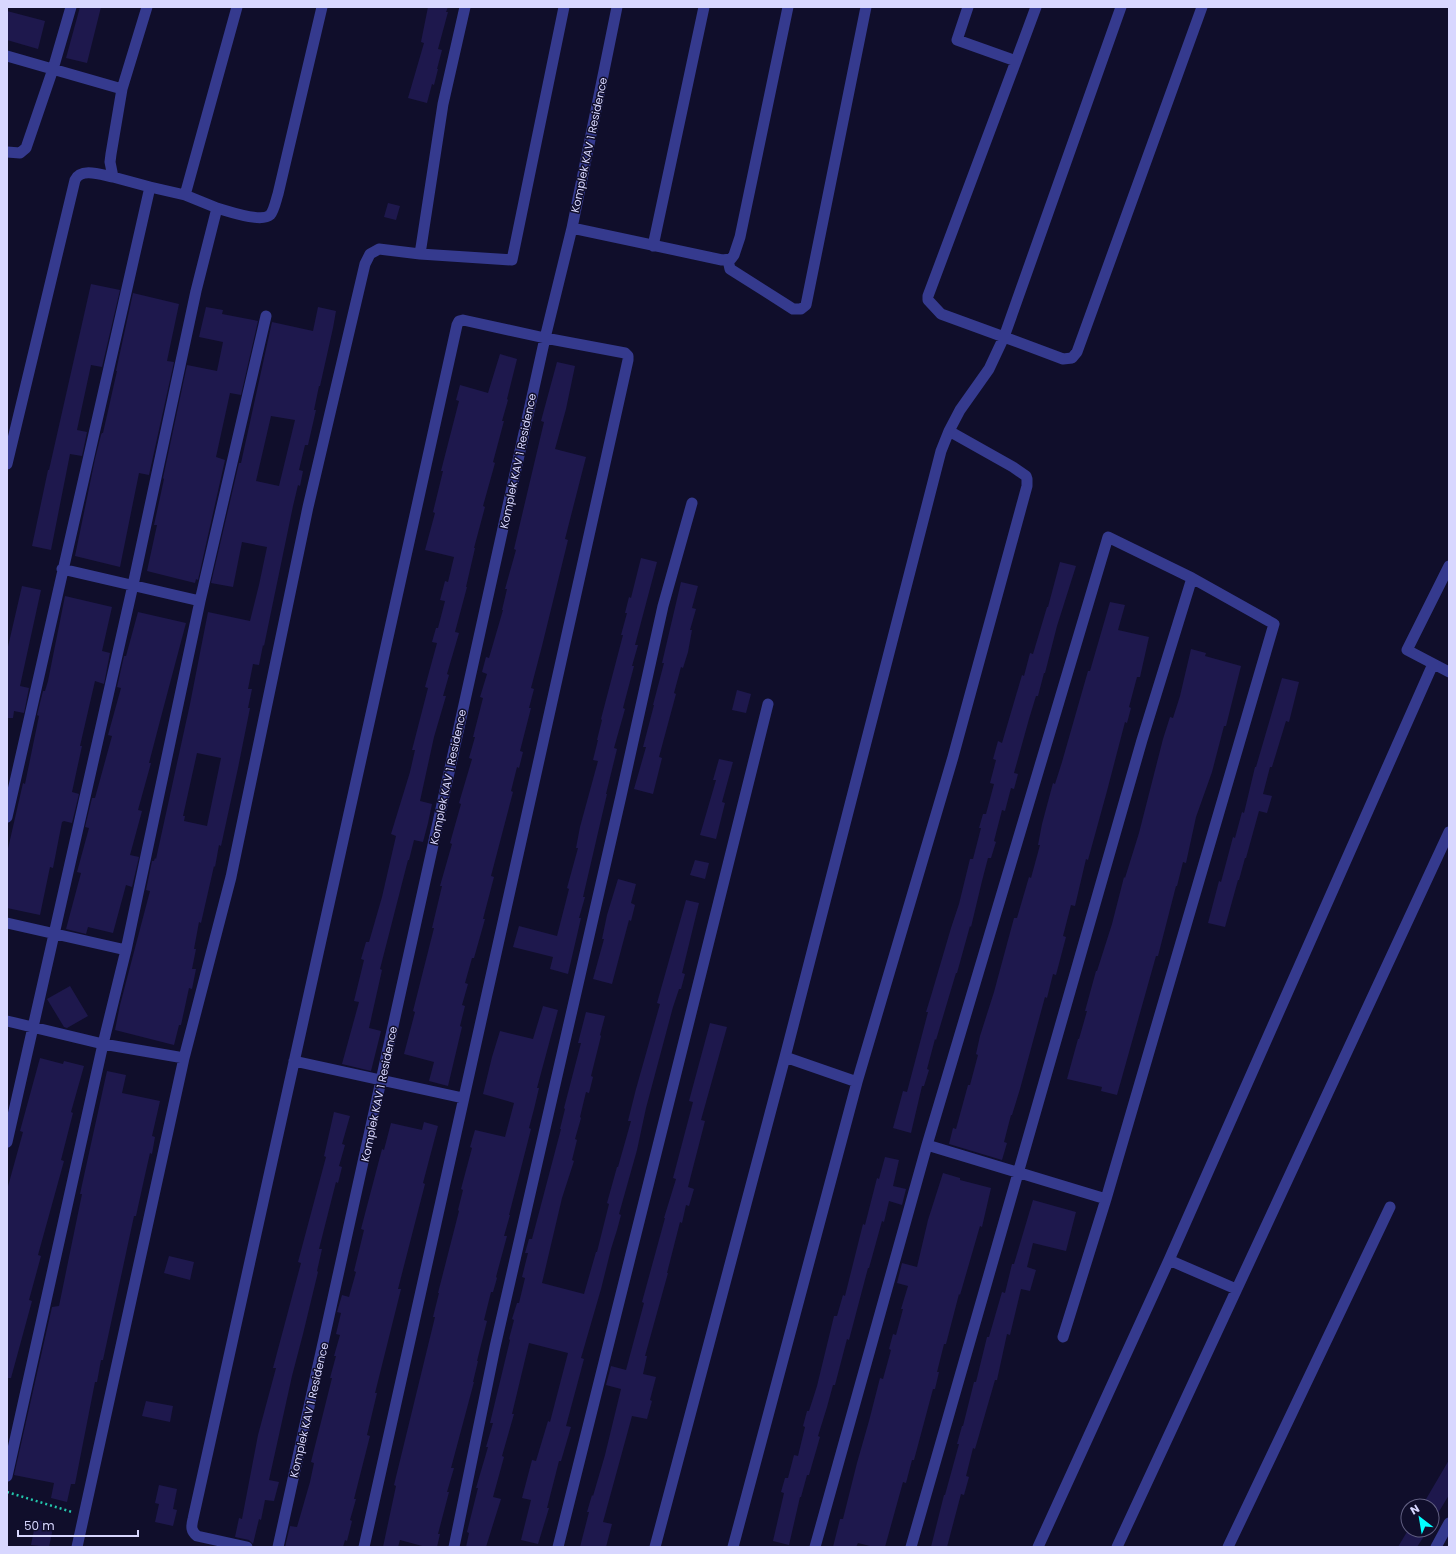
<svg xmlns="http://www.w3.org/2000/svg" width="1456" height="1554" font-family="Poppins,sans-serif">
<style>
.building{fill:#1e184d;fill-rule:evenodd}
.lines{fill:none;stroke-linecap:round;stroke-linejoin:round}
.path{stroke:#24c6ac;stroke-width:2.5;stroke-dasharray:2 3;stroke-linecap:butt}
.minor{stroke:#353a8e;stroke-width:11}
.labels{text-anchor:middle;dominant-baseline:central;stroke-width:3;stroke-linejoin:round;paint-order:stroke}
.street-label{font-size:11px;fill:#d8d7ff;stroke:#100e2b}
</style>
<rect width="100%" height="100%" fill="#100e2b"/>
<path class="building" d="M80 7H101L87 63 66 58Z
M428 7H448L446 12H448L438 49 442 50 437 69H438L434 85 432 84 427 103 408 98 424 43 421 42Z
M7 11 45 21 38 49 7 40Z
M388 203 400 206 396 220 384 217Z
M91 284 120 290 102 367 91 365 77 430 87 432 82 456 70 454 51 550 32 546 48 470H49Z
M133 293 179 304 167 361 174 362 149 475 139 473 120 567 75 556 95 459 101 435 102 433H103L117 371H116Z
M206 307 223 310 222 314 258 321 241 395 230 393 216 457 225 460 198 580 196 579 195 583 147 571 157 525H154L164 479 163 478 187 365 217 371 223 342 199 337Z
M318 307 336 311 333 328 320 386H319L314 410H316L308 445H305L299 470 303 471 300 486 298 485 293 506 264 646 263 645 259 665 253 664 248 689H252L248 708H250L238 768 221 846 219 845 215 867 214 866 201 923 199 922 194 949H196L192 969H196L192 989 189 988 181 1025H179L174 1045 115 1030 120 1005 150 891 146 890 152 861H154L155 858 156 859 190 704 208 612 250 621 259 585 267 547 242 542 233 587 211 583 239 463H241L272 322 313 331ZM271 416 295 420 279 486 256 481ZM197 753 221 758 207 826 184 821 185 816H183Z
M500 354 517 359 507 399 508 400 502 421H504L493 462 495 463 483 506 485 507 474 548H475L466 587H467L455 632 459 633 447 674 449 675 443 696H446L434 737 420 801 432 804 428 823 423 842 414 840 409 860H408L380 969 382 970 369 1028 381 1031 371 1071 342 1064 359 1002 354 1001 364 960 361 959 366 942H369L382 897 396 836 391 834 410 772 415 750H412L428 688 425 687 437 643 432 642 436 628H438L445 601 440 600 445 581 448 582 454 557 425 550 435 513 433 512 443 471H441L459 401 456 400 460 385 488 393Z
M557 362 575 366 566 409 555 449 586 457 565 539 568 540 542 646 531 688 534 689 529 708H531L520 751 523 752 519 768 517 767 511 791 513 792 491 876 494 877 483 919H485L474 958H472L465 983 468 984 462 1005 465 1006 460 1026 462 1027 448 1086 429 1081 434 1062 404 1054 415 1012 413 1011 434 928H432L442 886H440L452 844 450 843 461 804 459 803 472 759 469 758 475 737H473L483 698 480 697 487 674 482 672 486 657 489 658 503 610H502L507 589H505L516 550 514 549 544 422 541 421Z
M641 558 657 562 635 645H638L632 666H634L623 708 625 709 614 748 617 749 606 794H607L583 897H585L579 918H581L568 974 550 969 553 957 513 947 519 926 557 936 569 889 567 888 578 848H576L580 827 598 761 593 760 598 740H597L602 720 601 719 623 635H621L627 613H625L629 597 631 598Z
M1060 562 1076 566 1057 626 1045 673H1044L1038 696H1036L1029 719 1014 773 1018 774 1014 789 1011 788 1005 811 1002 810 994 841 996 842 991 858H988L982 881 971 927 970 926 957 973H956L936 1040 935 1039 927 1069 929 1070 924 1086H922L911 1133 893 1128 903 1091 907 1092 928 1012H926L931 996 951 928 959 904 970 859H973L981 828H979L983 814H986L994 784 990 783 996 760 993 759 998 741 1002 743 1022 675 1024 676 1030 653 1033 654 1047 607H1048Z
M681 582 698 586 692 608 696 609 690 630H692L688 652 683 668 681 667 674 693 676 694 659 757 662 758 653 794 634 789 646 747H643L654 705H653L664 663H662Z
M22 586 41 590 20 686 29 688 24 713 14 711 13 718H7V651Z
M65 596 112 607 102 651 110 653 104 684 95 681 80 746H82L72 792 79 794 72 823 64 821 62 822 53 868 50 867 40 915 7 908V853L23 783 25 784 39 716 37 715 43 691H45L48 681Z
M1110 602 1125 605 1118 630 1149 637 1140 677H1137L1129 707 1131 708 1127 723 1125 722 1107 791 1088 860 1086 859 1075 906 1071 905 1063 936 1066 937 1056 975 1053 974 1047 998 1045 997 1020 1089 1012 1115H1011L1004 1142 1007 1143 1002 1160 949 1144 953 1128 956 1129 968 1085H970L978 1055 976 1054 980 1036 994 992 1014 918H1017L1029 877 1031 878 1040 845H1038L1042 824 1053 783 1055 784 1062 762 1088 671H1090Z
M138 612 186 623 161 717 149 763H151L138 810 142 811 130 855 139 857 132 887 126 885 113 933 88 927 86 934 66 929 81 873 77 872 89 828 85 827 92 798H95L112 736 108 735 121 688 117 687 124 656H126Z
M1191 649 1206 653 1205 656 1241 666 1226 726H1224L1212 772 1196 817 1186 863 1183 862 1177 886H1176L1158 956H1156L1117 1095 1101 1091 1102 1087 1067 1079 1078 1039H1079L1087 1011H1085L1096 971H1097L1112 924 1124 877 1125 878 1139 833 1163 739 1170 717 1173 718 1180 696Z
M1282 678 1299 682 1289 722 1286 721 1272 767H1270L1263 794 1272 796 1267 813 1259 811 1246 858H1245L1239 880H1238L1225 927 1208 923 1219 881 1221 882 1233 837 1235 838 1242 812 1244 813 1255 767H1256Z
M737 690 751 694 746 713 732 710Z
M719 759 733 762 722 802 725 803 716 839 700 835 716 780H713Z
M695 860 709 863 705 879 690 875Z
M618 879 636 884 631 903 635 905 631 921 629 920 612 984 593 979 604 939H602L607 915Z
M686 900 699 903 682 973 685 974 681 989H679L673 1007 646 1108 637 1150 619 1214 621 1215 617 1230 611 1249 601 1289 581 1358 584 1359 566 1426 571 1427 561 1461H559L547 1508H549L538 1544 521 1540 531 1500 522 1498 532 1460 536 1461 548 1421 550 1422 568 1353 529 1343 512 1414H514L502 1456 504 1457 493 1497 501 1499 495 1518 486 1547H466L469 1533 467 1532 478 1488H476L488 1447H486L493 1423H490L510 1340 509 1339 514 1320 512 1319 517 1303H519L525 1278 522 1277 528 1253H525L529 1239H532L561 1129H560L565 1109 564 1108 581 1043H578L586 1012 605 1016 600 1035 601 1036 591 1076 593 1077 589 1093 586 1092 580 1117 581 1118 575 1139 577 1140 572 1160 574 1161 562 1198 542 1283 584 1294 596 1252H597L609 1204 607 1203 617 1167H618L631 1121H628L636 1089 660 1004 657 1003Z
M70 986 88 1016 67 1028 64 1027 47 999Z
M543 1006 558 1010 537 1088H539L534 1109 529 1128 531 1129 509 1215H510L504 1236H507L496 1277 497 1278 493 1292H491L484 1320 487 1321 477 1361H478L473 1382H474L451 1468H454L447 1492H449L438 1534H440L437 1547H426L400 1540 398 1547H383L396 1486 394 1485 435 1317H433L439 1293H438L459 1211 458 1210 463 1190 461 1189 472 1148 470 1147 475 1130 505 1137 514 1103 483 1094 492 1057 500 1031 533 1039Z
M710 1023 727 1027 701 1120 705 1121 688 1187 694 1189 689 1206 686 1205 682 1223 680 1222 667 1273H668L645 1356H647L643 1374 656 1377 650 1400 652 1401 647 1419 632 1416 603 1522 612 1524 606 1547H580L589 1512H587L592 1495 593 1496 605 1455 621 1389 606 1385 611 1366 626 1370 644 1303 642 1302 665 1218H664L676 1179 673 1178 693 1102 689 1101Z
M40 1058 63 1064 64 1061 84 1066 71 1112 73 1113 61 1160 64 1161 38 1255 41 1256 29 1300 32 1301 11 1378H7V1190L23 1132 20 1131Z
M107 1071 126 1075 122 1093 160 1101 152 1136 155 1137 152 1154 150 1153 145 1175 136 1216H134L103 1360H101L97 1382H95L75 1484H71L67 1502 51 1498 54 1483 14 1475 52 1307 59 1306 82 1194H80Z
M334 1112 350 1116 342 1144 345 1145 339 1166 342 1167 338 1183 336 1182 319 1249H322L317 1271 318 1272 303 1334 292 1376 269 1480 279 1482 274 1501 265 1500 261 1520 259 1519 253 1544 249 1540 235 1537 239 1518 242 1519 258 1435 276 1368H273L301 1263 298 1262 326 1157 324 1156Z
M424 1122 438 1126 423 1183 425 1184 398 1289H401L375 1393H377L367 1435 370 1436 354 1499H356L350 1520 352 1521 347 1541 345 1540 343 1547H285L290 1526 297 1527 310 1482 314 1463 311 1462 332 1378H330L336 1356H334L340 1335 336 1334 341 1313 337 1312 342 1295 349 1297 356 1272 354 1271 364 1230 361 1229 382 1149 384 1150 391 1123 422 1130Z
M885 1157 899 1160 893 1186 906 1189 902 1205 889 1201 884 1222 882 1221 869 1268H868L849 1340 847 1339 835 1385H833L827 1407 818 1436 820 1437 816 1451 809 1475H807L801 1497H800L789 1545 773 1541 784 1493 781 1492 785 1478H788L794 1455 798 1456 805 1427 803 1426 807 1411H809L817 1386 834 1316H837L843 1295 845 1296 863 1224 865 1225 877 1178 879 1179Z
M943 1173 960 1178V1180L991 1188 982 1227 980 1226 960 1295 959 1294 946 1344H944L937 1372H939L935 1389H933L914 1460H912L906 1483 903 1482 885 1547H874L858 1543 856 1547H833L840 1519H843L857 1463 869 1421 880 1378 883 1379 891 1350 889 1349 893 1334 896 1335 903 1309H901L908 1286 897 1283 902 1263 917 1267 928 1220Z
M1033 1200 1076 1212 1066 1251 1033 1243 1027 1267 1036 1270 1030 1291 1021 1289 1010 1335 1007 1334 997 1380H995L975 1449 973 1448 966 1476 969 1477 964 1495 961 1494 947 1547H931L944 1495H945L959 1444H957L962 1426H963L974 1382H976L987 1337H989L1002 1292 1005 1293 1012 1264H1014Z
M169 1256 194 1262 190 1280 164 1273Z
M146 1401 173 1406 170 1422 142 1416Z
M1449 1460V1495L1432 1523V1506H1422Z
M159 1485 177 1489 173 1509 177 1510 173 1526 155 1522 159 1504 155 1503Z
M36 1520 54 1523 49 1547 31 1545Z
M1408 1530H1428L1417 1547H1398Z"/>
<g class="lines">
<path class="path" d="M7 1492 72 1512"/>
<path class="minor" d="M1121 7 1004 337 1063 359 1072 358 1077 352 1202 7
M7 56 122 89 147 7
M1016 61 1036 7
M7 152 20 153 26 148 53 69 71 7
M185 195 237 7
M217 208C228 211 261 223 270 215 274 211 276 200 278 194L322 7
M572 228 722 260 731 259 734 255 740 237 788 7
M653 246 704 7
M420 254 512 260 564 7
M728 260 730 269 793 309H801L806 305 866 7
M7 464 75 180C81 167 102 175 113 177
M1449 566 1407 650 1449 672
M62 569 200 601
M7 817 150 187 113 177 110 162 111 154 122 89
M7 923 126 950
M7 1021 103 1044 184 1058
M785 1057 857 1082
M294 1061 463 1098
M7 1142 133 585 196 291 217 208 185 195 150 187
M927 1145 1106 1199
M1169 1260 1236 1289
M7 1476 103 1044 126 950 200 601 266 316
M77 1547 184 1058 231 877 308 507 365 264 370 254 379 249 420 254 443 104 465 7
M247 1547 197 1536C191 1531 191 1527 193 1519L457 325 459 321 463 320 545 338 625 353 628 356V360L364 1547
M278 1547 545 338 572 228 617 7
M454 1547 495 1347 621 796 663 606 692 503
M558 1547 768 704
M655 1547 785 1057 941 451 949 431 960 410 989 369 1004 337 941 314 928 300V296L1016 61 957 40 968 7
M733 1547 857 1082 953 757 1027 486V479L1026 476 1013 467 949 431
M815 1547 927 1145 1108 537 1192 578 1274 624 1106 1199 1063 1337
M911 1547 1142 740 1192 578
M1038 1547 1169 1260 1433 664
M1117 1547 1449 832
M1228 1547 1390 1207
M1436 1547 1449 1523"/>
</g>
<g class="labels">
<g class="street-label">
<text transform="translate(589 145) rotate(-78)">Komplek KAV 1 Residence</text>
<text transform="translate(518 461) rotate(-78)">Komplek KAV 1 Residence</text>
<text transform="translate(448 777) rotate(-78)">Komplek KAV 1 Residence</text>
<text transform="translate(379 1094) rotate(-78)">Komplek KAV 1 Residence</text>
<text transform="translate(309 1410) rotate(-77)">Komplek KAV 1 Residence</text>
</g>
</g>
<rect width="1456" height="1554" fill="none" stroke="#d8d7ff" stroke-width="16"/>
<g transform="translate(1420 1518) rotate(329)"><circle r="19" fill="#100e2b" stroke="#605e80"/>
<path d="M0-3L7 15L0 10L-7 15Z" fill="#03ffff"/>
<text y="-6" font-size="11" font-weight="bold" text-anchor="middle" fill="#d8d7ff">N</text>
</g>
<path d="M18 1530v6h120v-6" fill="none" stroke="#d8d7ff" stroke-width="2"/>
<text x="24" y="1530" font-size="12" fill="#d8d7ff" stroke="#100e2b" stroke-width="3" paint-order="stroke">50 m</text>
</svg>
